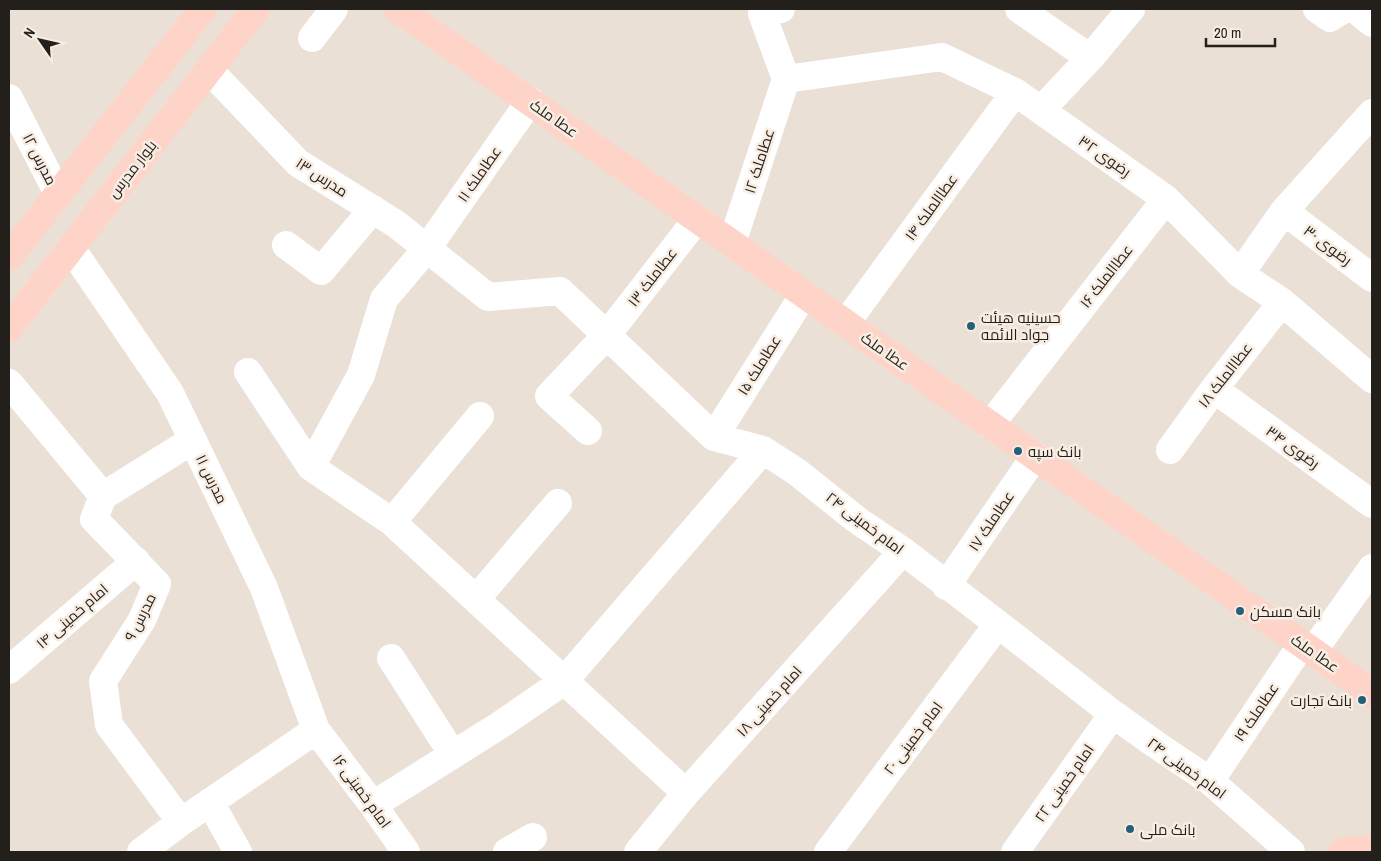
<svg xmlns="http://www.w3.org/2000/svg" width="1381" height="861" font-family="'Archivo Narrow',Cairo,sans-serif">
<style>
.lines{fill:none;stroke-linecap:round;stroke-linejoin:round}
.minor{stroke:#fff;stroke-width:28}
.major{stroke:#fed4c9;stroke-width:28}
.poi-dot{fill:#256078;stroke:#f8ede2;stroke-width:2}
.labels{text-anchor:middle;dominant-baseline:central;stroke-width:5;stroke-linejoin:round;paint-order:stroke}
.street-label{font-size:15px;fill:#231f1b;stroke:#f8ede2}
.poi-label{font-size:15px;fill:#231f1b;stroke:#f8ede2;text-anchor:start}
</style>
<rect width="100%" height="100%" fill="#ebe0d5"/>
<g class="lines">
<path class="minor" d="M781 9 762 14 786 79
M1019 9 1090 58 1041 110
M1317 9 1330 18 1344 9
M1355 9 1372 23
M312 38 334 9
M1090 58 1131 9
M209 70 298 163 396 224 488 297 560 291 714 437 763 450 797 472 857 520 903 551 998 624 1113 714 1155 744 1210 781 1291 852
M786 79 942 57 1015 92 1166 199 1240 274 1282 302 1372 379
M9 98 58 194
M1284 211 1372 278
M732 243 786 79
M286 245 321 271 373 209
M71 248 170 393 264 588 316 730 373 805 406 852
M1240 274 1284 211 1372 113
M846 323 1015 92
M248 372 311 467 392 522 686 793
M9 383 103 496 94 519 157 584 142 620 103 681 109 725 181 822
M1214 389 1372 504
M990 425 1166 199
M588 431 549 396 607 335 697 219
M714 437 804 294
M1170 450 1214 389 1282 302
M311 467 361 375 384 299 428 247 530 101
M103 496 193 440
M392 522 480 416
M946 586 1035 456
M476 599 558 503
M1313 651 1372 568
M391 658 453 755
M9 670 136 561
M1210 781 1302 644
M210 802 238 852
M373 805 500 725 564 681 763 450
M141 852 181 822 316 730
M507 852 533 837
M638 852 686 793 903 551
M828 852 998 624
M1015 852 1113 714"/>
<path class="major" d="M398 9 1372 693
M9 257 203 9
M9 328 256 9
M1342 852 1372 848"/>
</g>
<g class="poi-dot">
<circle cx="971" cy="326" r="5"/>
<circle cx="1018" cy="451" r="5"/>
<circle cx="1240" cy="611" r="5"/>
<circle cx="1362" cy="700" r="5"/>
<circle cx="1130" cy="829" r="5"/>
</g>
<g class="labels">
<g class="street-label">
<text transform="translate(554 118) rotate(35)">عطا ملک</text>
<text transform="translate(1105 156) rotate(35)">رضوی ۳۲</text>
<text transform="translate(40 159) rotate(63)">مدرس ۱۲</text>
<text transform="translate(759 161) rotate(-72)">عطاملک ۱۲</text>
<text transform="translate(132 169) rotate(-52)">بلوار مدرس</text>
<text transform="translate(479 174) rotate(-55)">عطاملک ۱۱</text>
<text transform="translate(322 177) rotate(33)">مدرس ۱۳</text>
<text transform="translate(931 207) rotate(-54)">عطاالملک ۱۴</text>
<text transform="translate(1328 245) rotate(37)">رضوی ۳۰</text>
<text transform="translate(1106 276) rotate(-52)">عطاالملک ۱۶</text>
<text transform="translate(652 277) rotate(-52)">عطاملک ۱۳</text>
<text transform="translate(885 351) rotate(35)">عطا ملک</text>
<text transform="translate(759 365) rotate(-58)">عطاملک ۱۵</text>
<text transform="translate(1225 375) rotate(-52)">عطاالملک ۱۸</text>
<text transform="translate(1293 447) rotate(36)">رضوی ۳۴</text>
<text transform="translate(212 479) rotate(64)">مدرس ۱۱</text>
<text transform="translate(991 521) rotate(-56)">عطاملک ۱۷</text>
<text transform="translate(865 523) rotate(37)">امام خمینی ۲۴</text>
<text transform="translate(72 616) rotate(-41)">امام خمینی ۱۴</text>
<text transform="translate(140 617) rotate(-63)">مدرس ۹</text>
<text transform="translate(1315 653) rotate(35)">عطا ملک</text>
<text transform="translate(769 701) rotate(-48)">امام خمینی ۱۸</text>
<text transform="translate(1256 712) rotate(-56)">عطاملک ۱۹</text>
<text transform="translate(913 738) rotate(-53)">امام خمینی ۲۰</text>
<text transform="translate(1187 768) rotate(36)">امام خمینی ۲۴</text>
<text transform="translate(1064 783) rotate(-55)">امام خمینی ۲۲</text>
<text transform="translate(362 791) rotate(54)">امام خمینی ۱۶</text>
</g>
<g class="poi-label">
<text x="981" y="317">حسینیه هیئت<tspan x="981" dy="17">جواد الائمه</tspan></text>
<text x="1028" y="451">بانک سپه</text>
<text x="1250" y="611">بانک مسکن</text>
<text x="1352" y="700" text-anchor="end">بانک تجارت</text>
<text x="1140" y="829">بانک ملی</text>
</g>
</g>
<rect width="1381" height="861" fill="none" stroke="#231f1b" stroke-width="20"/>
<g transform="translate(40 40) rotate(304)" stroke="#f8ede2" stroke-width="4" paint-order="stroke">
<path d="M0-4L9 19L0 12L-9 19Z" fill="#231f1b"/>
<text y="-8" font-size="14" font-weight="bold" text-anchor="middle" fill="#231f1b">N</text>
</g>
<path d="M1206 38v8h69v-8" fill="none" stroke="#231f1b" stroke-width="2.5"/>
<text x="1214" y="38" font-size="15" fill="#231f1b" stroke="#f8ede2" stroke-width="4" paint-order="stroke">20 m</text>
</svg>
